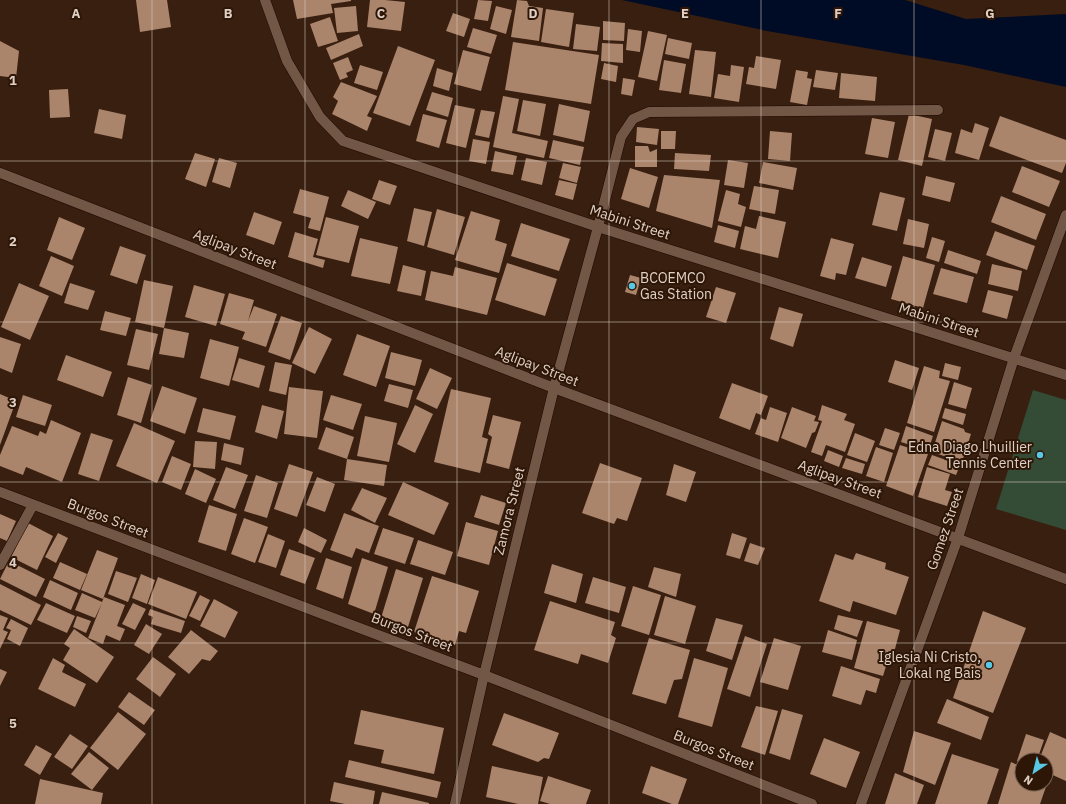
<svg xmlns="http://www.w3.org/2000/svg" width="1066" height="804" font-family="'IBM Plex Sans',sans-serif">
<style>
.green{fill:#344c35}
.water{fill:#000c25}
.building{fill:#ab846c}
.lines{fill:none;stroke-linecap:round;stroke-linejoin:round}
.minor-casing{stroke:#1e0800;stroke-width:11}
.minor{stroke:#735746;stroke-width:10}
.grid{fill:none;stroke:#e0cfc5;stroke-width:1;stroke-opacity:0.55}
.poi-dot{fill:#59c8e4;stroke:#2d1606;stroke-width:1.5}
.labels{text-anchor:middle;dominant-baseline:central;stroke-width:4;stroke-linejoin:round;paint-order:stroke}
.street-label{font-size:14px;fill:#e0cfc5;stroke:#2d1606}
.poi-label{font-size:14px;fill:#e0cfc5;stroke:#2d1606;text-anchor:end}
.grid-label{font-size:13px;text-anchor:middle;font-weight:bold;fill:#e0cfc5;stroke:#2d1606;stroke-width:4;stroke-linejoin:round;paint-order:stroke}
</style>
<rect width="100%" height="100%" fill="#381f10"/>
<path class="green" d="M1033 390 1066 400V530L996 509Z"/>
<path class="water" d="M622 0H905L966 19 1066 14V87L964 65 767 31Z"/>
<path class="building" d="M136 0H167L171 27 140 32Z
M293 0H351V1L331 4 333 13 297 19Z
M370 0H385L405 2 401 31 367 27Z
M478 0 492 1 488 21 474 19Z
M517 0 527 1 529 6 543 8 539 41 511 37Z
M356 6 358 31 337 33 334 8Z
M496 6 512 10 506 34 490 29Z
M546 9 574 13 569 47 541 42Z
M453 13 470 19 464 37 446 31Z
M330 17 338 41 318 47 310 24Z
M603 21 625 23 624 41 603 40Z
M576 24 600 27 597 51 573 49Z
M473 28 497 35 491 54 467 47Z
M628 29 642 31 640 52 626 50Z
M648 31 667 35 657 81 638 77Z
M359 34 363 46 331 60 326 48Z
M668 38 692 43 689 59 665 54Z
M0 41 19 51 16 78 0 76Z
M513 42 599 55 591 104 505 90Z
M602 43 623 44V63L601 61Z
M398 46 435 60 410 126 373 113Z
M463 50 490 57 481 91 454 84Z
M695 50 716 52 711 97 689 94Z
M756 56 781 60 776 89 746 84 749 67 754 68Z
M348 57 353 70 346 73 348 77 340 80 333 63Z
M664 60 686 64 681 93 659 90Z
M604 63 618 66 616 82 601 79Z
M360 65 383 72 377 90 354 83Z
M731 65 744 67 739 102 714 98 718 74 730 76Z
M437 68 453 73 449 91 433 86Z
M796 70 808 72 807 78 812 79 807 105 790 102Z
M816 70 838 73 835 90 813 87Z
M841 73 877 77 875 101 839 98Z
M623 78 635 80 632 96 621 94Z
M341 82 377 96 367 116 372 118 367 131 332 114 338 101 333 97Z
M68 89 70 117 50 118 49 90Z
M432 92 453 98 448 117 426 110Z
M503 96 519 99 512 133 548 141 544 158 493 147Z
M523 100 546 104 540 136 517 131Z
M559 104 590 111 584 142 553 135Z
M455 105 475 109 466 148 446 143Z
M99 109 126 115 122 139 94 133Z
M481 110 495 112 489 138 475 135Z
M423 114 447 120 439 148 416 141Z
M909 114 932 119 922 166 898 160Z
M1000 116 1066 140V163L1062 173 989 146Z
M872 118 895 122 888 158 865 154Z
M975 123 989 128 979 160 955 153 961 129 972 133Z
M637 127 659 129 657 145 636 142Z
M935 129 952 133 945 161 928 157Z
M661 131H676L675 149H661Z
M770 131 792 133 790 161 768 159Z
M473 139 490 142 486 164 469 161Z
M553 140 584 147 580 165 549 158Z
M635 146H648L650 152 657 149V167H635Z
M495 151 517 156 513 175 491 171Z
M195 153 215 159 206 187 185 179Z
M675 153 711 155 709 171 674 169Z
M219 158 237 163 230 188 212 182Z
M526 158 547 162 542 185 521 180Z
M728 160 748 163 744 188 724 185Z
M763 162 797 168 793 190 759 183Z
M563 163 581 167 577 183 559 178Z
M1022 166 1060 181 1049 207 1012 192Z
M630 168 658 177 649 208 621 199Z
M664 175 720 180 712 228 656 211Z
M926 176 955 183 950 202 922 195Z
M379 180 397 186 390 205 372 199Z
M559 180 577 184 573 200 555 195Z
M754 186 779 190 775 214 749 209Z
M300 189 329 197 320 231 308 228 311 218 293 213Z
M348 190 376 202 368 219 341 206Z
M726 190 740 194 738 204 746 207 741 227 718 221Z
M880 192 905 198 897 231 872 225Z
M1001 196 1046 214 1036 240 991 222Z
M414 208 432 212 424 246 407 241Z
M437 209 465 217 454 255 427 247Z
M471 211 500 220 495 240 507 244 499 273 455 260Z
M254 212 282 222 274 245 246 235Z
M759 216 786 222 778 258 740 249 745 226 756 229Z
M59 217 85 228 72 260 47 250Z
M326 217 359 226 349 263 316 255Z
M908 219 929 224 924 248 903 244Z
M521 223 570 239 559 271 511 256Z
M718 225 739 231 735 248 714 242Z
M995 231 1035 246 1027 270 986 255Z
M295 232 318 239 313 257 325 260 323 268 288 257Z
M932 237 945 241 939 262 926 258Z
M360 238 398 247 390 284 351 276Z
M831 238 854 244 846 275 836 273 835 280 820 276Z
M120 246 146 255 137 284 110 275Z
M948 250 981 261 977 274 944 263Z
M51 256 74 266 62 296 39 286Z
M903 256 935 265 923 308 891 299Z
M862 257 892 266 886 287 855 278Z
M507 263 557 279 545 316 495 300Z
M992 264 1022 271 1018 291 988 284Z
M403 265 426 271 421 296 397 291Z
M455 267 497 278 487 315 425 300 431 271 453 276Z
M941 268 974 277 967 303 933 294Z
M630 275 641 278 636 295 625 292Z
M144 280 173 286 164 328 135 322Z
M19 283 49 296 30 340 1 327Z
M70 283 95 291 88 310 64 303Z
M194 285 225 294 216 326 185 317Z
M716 287 736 293 726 323 706 317Z
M988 290 1013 296 1007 319 982 312Z
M229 293 254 300 248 321 254 306 277 314 266 347 242 339 245 332 220 324Z
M779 307 803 314 793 347 770 339Z
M105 311 131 318 126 336 100 330Z
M281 316 302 323 290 360 268 352Z
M309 327 332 339 315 374 292 363Z
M164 328 189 333 184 358 159 354Z
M136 329 158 334 149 370 127 365Z
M357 334 390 346 376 387 343 375Z
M0 337 21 344 12 373 0 368Z
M210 339 239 347 229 386 200 378Z
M391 352 422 360 415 386 385 378Z
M66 355 112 372 103 397 57 380Z
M239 358 265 366 259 388 232 380Z
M895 360 919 368 912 390 888 382Z
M275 362 292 365 286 395 269 391Z
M945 363 961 367 958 380 942 376Z
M924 366 940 371 939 378 950 381 934 432 907 423Z
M430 368 452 378 437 409 416 399Z
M128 377 152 385 141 423 117 415Z
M954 382 972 388 966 409 948 404Z
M732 383 768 396 761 415 756 413 750 430 719 418Z
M389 384 413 390 408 408 384 401Z
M162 386 197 398 185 434 150 421Z
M289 387 323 391 317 438 284 434Z
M451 389 491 398 482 437 488 439 480 473 434 462Z
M0 394 16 401 0 445Z
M23 395 52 405 45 426 16 417Z
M331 395 362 404 353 430 323 420Z
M262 405 284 411 277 439 255 432Z
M415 405 433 414 415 453 397 444Z
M822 405 847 414 844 420 855 424 845 452 826 445 822 456 811 452 822 421 818 420Z
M770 407 787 413 778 442 755 434 761 418 766 420Z
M792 407 816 416 814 421 819 422 815 432 812 433 806 448 781 438Z
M203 408 236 416 230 440 197 432Z
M945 408 966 414 963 425 942 418Z
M493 415 521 422 509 469 486 463 492 437 488 434Z
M365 416 397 423 389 462 357 456Z
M51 420 81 433 62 482 26 467 23 475 0 466V455L12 426 38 436 40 431 46 434Z
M942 421 964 429 965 432 971 434 962 462 932 452Z
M134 423 175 441 157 483 116 466Z
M906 426 933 436 928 451 901 442Z
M326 427 354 437 347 459 387 465 384 486 344 480 347 459 318 449Z
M885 428 900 433 894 450 879 445Z
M91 433 113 440 99 481 78 474Z
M855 433 875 441 867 462 847 455Z
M195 441 217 442 215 469 193 467Z
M224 443 244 448 241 465 221 460Z
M900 445 928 454 913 496 886 486Z
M876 447 893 453 884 482 866 476Z
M828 450 843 456 839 467 824 461Z
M932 455 960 465 956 475 928 465Z
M172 456 191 464 181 490 162 482Z
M846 458 865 464 862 474 842 468Z
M600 463 642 478 627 521 617 518 614 524 582 513Z
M289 464 313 472 297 517 274 509Z
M674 464 696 472 686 502 666 495Z
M226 467 248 475 235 509 213 500Z
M927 467 950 474 945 490 952 492 947 506 918 497Z
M195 469 216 479 206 503 185 494Z
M256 475 278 483 267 518 244 511Z
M317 477 335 484 325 512 306 505Z
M403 482 449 503 434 535 388 515Z
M362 488 387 498 375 523 351 510Z
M481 495 506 503 499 525 474 517Z
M209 505 237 514 226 551 198 542Z
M344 513 379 526 369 553 356 548 352 558 330 550Z
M0 514 16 521 7 541 0 538Z
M244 518 268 527 255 563 231 554Z
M466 522 498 531 489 565 457 556Z
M28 523 53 536 37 570 11 557Z
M304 528 327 540 321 553 298 542Z
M383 528 414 538 405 564 374 554Z
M58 533 68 538 56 563 45 557Z
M732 533 747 538 740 559 726 555Z
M268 534 285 541 276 568 258 562Z
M418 540 453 552 445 575 410 564Z
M750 543 765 548 758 565 744 561Z
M289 549 315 558 305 584 280 575Z
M97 550 118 558 103 599 81 590Z
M856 553 886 563 885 569 909 577 896 615 853 601 850 612 819 601 835 554 853 560Z
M326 558 352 567 343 599 316 589Z
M362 558 388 567 374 614 348 604Z
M9 561 45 579 36 597 0 579Z
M60 562 87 574 80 590 53 578Z
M552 564 583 574 576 603 544 593Z
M654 567 681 574 676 597 648 587Z
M396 569 423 578 408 627 381 618Z
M116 571 137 578 128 602 108 594Z
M141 574 155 580 147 604 132 598Z
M432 576 479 591 466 633 459 631 455 645 414 632Z
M158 577 197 592 186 619 148 604Z
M593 577 626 587 619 613 585 603Z
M50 580 78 593 71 610 43 597Z
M0 584 41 605 31 625 0 610Z
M633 586 661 595 649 635 621 626Z
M82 593 102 602 104 597 125 605 117 626 125 629 120 641 106 635 103 644 88 638 102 603 95 618 75 610Z
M200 595 210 600 200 621 189 616Z
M665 596 696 606 685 644 654 635Z
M214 599 238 612 225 638 200 626Z
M550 601 615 622 611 635 616 638 608 663 581 654 578 664 534 650Z
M46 603 75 616 67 633 37 620Z
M133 603 146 609 135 630 122 624Z
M150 609 185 621 181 633 151 624 153 617 148 615Z
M983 611 1026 628 993 713 953 698Z
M0 615 8 618 3 630 8 632 0 649Z
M838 615 863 621 857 637 834 629Z
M77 616 91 621 86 633 73 627Z
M716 618 743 625 732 660 706 651Z
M11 619 28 628 20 646 7 639 11 630 6 628Z
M867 621 900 630 891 664 887 663 883 676 854 668Z
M146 624 162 634 149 654 134 645Z
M74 629 114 657 97 683 63 660 70 648 64 644Z
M191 630 218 651 210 661 202 659 189 674 168 657Z
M828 630 857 640 852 660 822 652Z
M745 636 767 644 750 697 727 689Z
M649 638 690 650 682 679 674 680 666 704 632 694Z
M774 638 801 646 788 690 760 682Z
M153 657 176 674 160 697 136 679Z
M53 658 65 665 62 672 86 684 75 707 38 689Z
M694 658 728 668 712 727 678 717Z
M841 666 880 679 876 693 866 690 861 705 832 696Z
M0 669 7 672 0 686Z
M129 692 155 710 144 725 118 707Z
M947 699 989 717 981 740 937 723Z
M756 706 778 711 765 755 741 747Z
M782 709 803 715 790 760 769 753Z
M361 710 444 728 434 774 381 763 384 750 354 744Z
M118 712 146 734 118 770 90 748Z
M504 713 559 733 549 759 544 758 538 762 492 745Z
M914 731 951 743 935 785 903 772Z
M1050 732 1066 739V781L1046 772V760H1039Z
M70 734 88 746 72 769 54 757Z
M1026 734 1044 740 1037 760H1022V763L1017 761Z
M824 738 860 752 846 788 810 774Z
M36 745 52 754 40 775 24 765Z
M89 752 109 768 92 790 71 774Z
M952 754 999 769 987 804H935Z
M349 760 441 782 437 798 345 777Z
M1011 762 1022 767V784H1046V777L1049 778 1040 804H998Z
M492 766 543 777 538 804H518L486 797Z
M651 766 687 779 678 804H672L642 793Z
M895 773 924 785 917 804H885Z
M548 776 591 790 586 804H550L540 801Z
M40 779 103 793 101 804H35Z
M334 782 375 791 373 804H345L330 801Z
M382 792 429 803V804H379Z"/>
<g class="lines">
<defs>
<path id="minor" d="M265 0 287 61 320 117 343 141 598 227 1066 375
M0 173 554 388 1066 579
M0 492 484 675 812 804
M0 565 33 505
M455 804 484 675 554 388 598 227 621 137 633 119 649 112 938 110
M861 804 958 538 1014 358 1066 215"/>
</defs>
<use href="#minor" class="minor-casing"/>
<use href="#minor" class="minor"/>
</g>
<path class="grid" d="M152 0V804M305 0V804M457 0V804M609 0V804M761 0V804M914 0V804M0 161H1066M0 322H1066M0 482H1066M0 643H1066"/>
<g class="poi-dot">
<circle cx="632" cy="286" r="4"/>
<circle cx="1040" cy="455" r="4"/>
<circle cx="989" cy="665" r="4"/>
</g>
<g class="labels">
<g class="street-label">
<text transform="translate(630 222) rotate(18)">Mabini Street</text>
<text transform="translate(235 249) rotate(21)">Aglipay Street</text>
<text transform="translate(939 320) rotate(18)">Mabini Street</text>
<text transform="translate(537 366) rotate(21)">Aglipay Street</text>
<text transform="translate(840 479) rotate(20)">Aglipay Street</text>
<text transform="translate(509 511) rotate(-76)">Zamora Street</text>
<text transform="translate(108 518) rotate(21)">Burgos Street</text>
<text transform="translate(945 529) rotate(-71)">Gomez Street</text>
<text transform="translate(412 632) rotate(21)">Burgos Street</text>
<text transform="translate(714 750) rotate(22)">Burgos Street</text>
</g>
<g class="poi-label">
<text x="640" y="278" text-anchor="start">BCOEMCO<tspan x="640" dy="16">Gas Station</tspan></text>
<text x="1032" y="447">Edna Diago Lhuillier<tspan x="1032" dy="16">Tennis Center</tspan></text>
<text x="981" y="657">Iglesia Ni Cristo,<tspan x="981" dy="16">Lokal ng Bais</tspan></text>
</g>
</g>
<g class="grid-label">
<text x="76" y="18">A</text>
<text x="228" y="18">B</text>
<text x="381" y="18">C</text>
<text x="533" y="18">D</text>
<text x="685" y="18">E</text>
<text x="838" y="18">F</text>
<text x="990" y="18">G</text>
<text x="13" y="85">1</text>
<text x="13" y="246">2</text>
<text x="13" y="407">3</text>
<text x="13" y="567">4</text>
<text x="13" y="728">5</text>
</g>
<g transform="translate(1034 772) rotate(215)"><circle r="19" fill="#2d1606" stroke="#756052"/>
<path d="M0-3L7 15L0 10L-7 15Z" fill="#59c8e4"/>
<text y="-6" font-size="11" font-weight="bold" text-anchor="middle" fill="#e0cfc5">N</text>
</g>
</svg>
